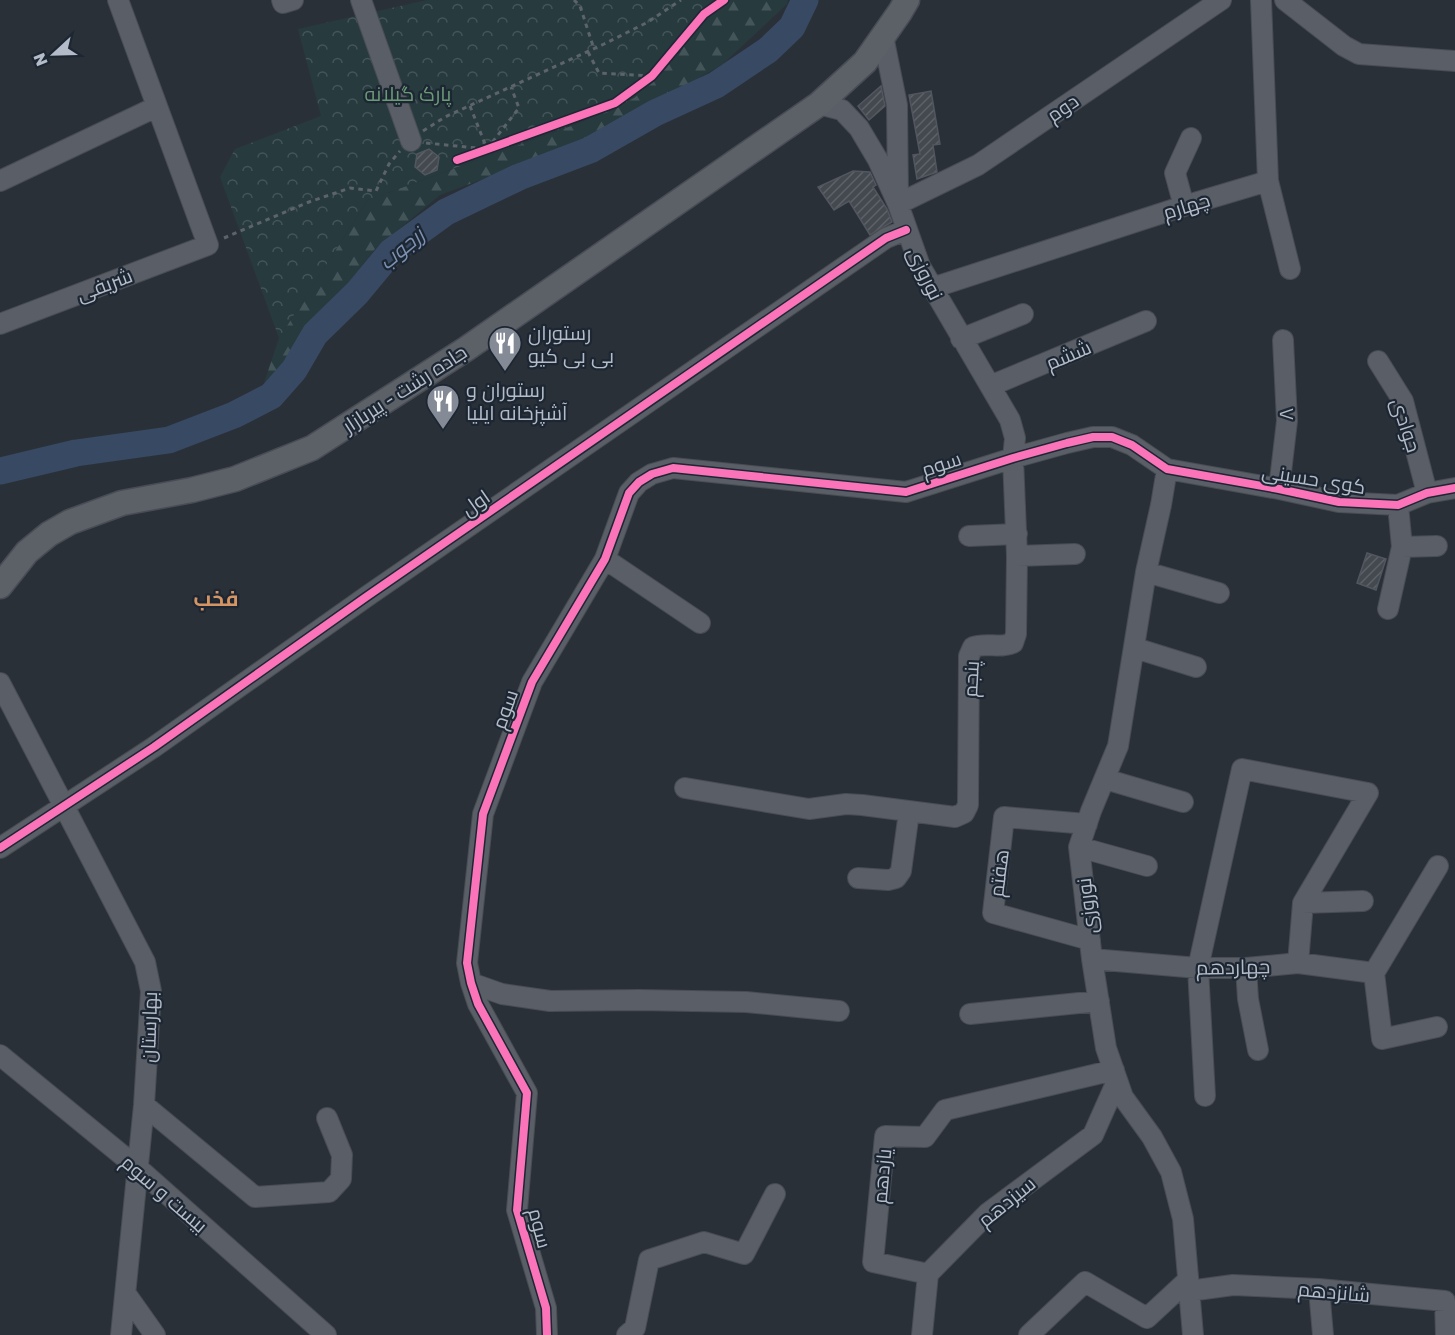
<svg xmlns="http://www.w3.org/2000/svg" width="1455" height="1335" font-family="'Golos Text',Cairo,sans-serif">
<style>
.forest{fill:url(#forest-firs)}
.park{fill:url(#park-crowns)}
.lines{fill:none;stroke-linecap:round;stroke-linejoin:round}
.river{stroke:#384963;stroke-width:27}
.building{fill:url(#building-hatch);stroke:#52575f;stroke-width:1.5}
.minor-casing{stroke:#484c53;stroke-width:22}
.major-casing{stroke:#484c55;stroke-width:27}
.path{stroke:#5d636a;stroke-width:3;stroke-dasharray:4.5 4.5;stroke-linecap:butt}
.minor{stroke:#5a5e66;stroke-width:20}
.major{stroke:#5c6168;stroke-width:24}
.cycleway-casing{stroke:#1d2633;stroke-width:11}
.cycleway{stroke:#fb73b8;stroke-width:8}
.labels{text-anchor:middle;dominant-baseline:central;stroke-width:4.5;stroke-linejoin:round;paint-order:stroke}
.park-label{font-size:20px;fill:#6b9a76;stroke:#1d2633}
.street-label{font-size:20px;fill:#b4bcc9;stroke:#1d2633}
.poi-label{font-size:20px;fill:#b4bcc9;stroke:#1d2633;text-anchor:start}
.water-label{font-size:21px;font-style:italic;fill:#7c92b1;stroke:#1d2633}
.neighbourhood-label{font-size:21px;font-weight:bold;fill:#d59563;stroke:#1d2633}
</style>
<defs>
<pattern id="forest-firs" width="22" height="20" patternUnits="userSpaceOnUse" patternTransform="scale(1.5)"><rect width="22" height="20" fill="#273a3e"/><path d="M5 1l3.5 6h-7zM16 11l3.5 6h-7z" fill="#445559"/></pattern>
<pattern id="park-crowns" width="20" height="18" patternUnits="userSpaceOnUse" patternTransform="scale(1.5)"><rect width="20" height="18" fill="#273a3e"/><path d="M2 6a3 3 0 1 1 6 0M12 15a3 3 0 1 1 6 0" fill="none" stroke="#445559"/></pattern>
<pattern id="building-hatch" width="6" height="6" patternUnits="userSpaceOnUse" patternTransform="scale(1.5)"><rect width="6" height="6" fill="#444950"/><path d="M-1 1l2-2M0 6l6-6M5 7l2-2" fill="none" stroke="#5d6168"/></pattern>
</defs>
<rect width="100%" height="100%" fill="#2a3038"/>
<path class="forest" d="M731 0H788L787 4 723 64 596 137 440 195 375 249 296 350 264 383 279 338 368 200 585 121 656 80 707 18Z"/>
<path class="park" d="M427 0H731L707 18 656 80 634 98 611 111 368 200 279 338 220 177 235 149 321 116 298 29Z"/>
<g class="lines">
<path class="river" d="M0 471 76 453 169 440 234 415 271 396 294 370 315 334 357 293 391 252 446 212 519 177 590 150 655 113 716 85 768 50 792 27 805 0"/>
</g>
<path class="building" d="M881 86 885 106 869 120 858 106Z
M931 91 940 144 933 145 937 172 917 179 913 155 920 154 909 95Z
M429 149 439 157 437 170 425 175 415 167 417 154Z
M853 171 870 172 876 185 873 187 887 209 892 222 870 235 849 201 834 210 818 187Z
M1367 553 1386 559 1376 590 1357 583Z"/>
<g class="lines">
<defs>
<path id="minor" d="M282 0 283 3 293 0
M361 0 411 141
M1285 0 1344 46 1359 54 1455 61
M883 36 897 105 898 196
M0 181 156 107
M1268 181 1290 269
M898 204 978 165 1221 0
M1184 206 1175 173 1191 138
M932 288 1184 206 1268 181 1261 0
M0 324 208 245 118 0
M961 339 1023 314
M1378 361 1403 401 1427 493
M990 386 1146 321
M1167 469 1161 505 1146 572 1118 746 1091 811 1079 847 1092 959 1106 1048 1123 1097 1152 1137 1171 1172 1183 1219 1193 1335
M1279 489 1287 421 1283 340
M969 536 1017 534
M1402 547 1437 546
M1017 556 1075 554
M605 559 700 623
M1146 572 1219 593
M1388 609 1402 547 1398 505
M1135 648 1196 667
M0 683 145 962 151 991 144 1105 121 1335
M1105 779 1183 802
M685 788 809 809 846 804 862 805 955 817 964 813 968 805 969 656 973 647C986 642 1000 649 1013 643L1016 634 1017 556 1013 458 1015 438 1010 420 920 266 898 204 878 160 859 128 842 110 819 104
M1087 824 1004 817 993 913 1090 940
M1079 847 1147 866
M0 848 154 747 366 597 886 238 906 230
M858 878 888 880 896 878 901 871 909 812
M1303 903 1363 901
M1092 959 1198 968H1246L1298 963 1374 973
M1246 968 1248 999 1258 1050
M471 983 502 994 550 1001 639 1000 746 1002 839 1011
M970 1014 1099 1001
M1437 1027 1382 1039 1374 973 1438 866
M0 1055 139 1169 326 1335
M1205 1096 1198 968 1242 769 1368 793 1303 903 1298 963
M144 1105 255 1197 329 1192 341 1179 342 1155 327 1118
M928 1274 873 1262 885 1136 925 1137 945 1110 1114 1070
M1319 1289 1323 1335
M1189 1291 1233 1285 1319 1289 1445 1301 1446 1335
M126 1294 155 1335
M547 1335 546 1308 517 1210 527 1093 478 1004 471 983 467 963 483 814 532 682 605 559 629 493 639 482 652 474 673 468 906 492 1013 458 1067 443 1093 437H1112L1132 445 1167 469 1279 489 1339 502 1398 505 1427 493 1455 488
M627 1335 635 1328 649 1260 704 1242 744 1254 775 1194
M922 1335 928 1274 988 1213 1093 1135 1117 1081
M1029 1335 1085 1282 1147 1318 1188 1280"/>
<path id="major" d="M0 586 27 552 49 534 70 522 122 503 192 490 235 479 312 448 466 349 819 104 865 62 900 12 907 0"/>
</defs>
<use href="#minor" class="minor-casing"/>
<use href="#major" class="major-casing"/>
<path class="path" d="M574 0 580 6 594 49
M588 52 599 73 652 76
M470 106 487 149
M423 131 445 117 604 44 648 22 681 0
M426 143 487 149
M487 149 519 108 511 87
M224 238 309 202 350 188 376 191 389 164 400 151"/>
<use href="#minor" class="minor"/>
<use href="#major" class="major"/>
<defs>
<path id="cycleway" d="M457 160 615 103 652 76 704 14 724 0
M0 848 154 747 366 597 886 238 906 230
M547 1335 546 1308 517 1210 527 1093 478 1004 471 983 467 963 483 814 532 682 605 559 629 493 639 482 652 474 673 468 906 492 1013 458 1067 443 1093 437H1112L1132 445 1167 469 1279 489 1339 502 1398 505 1427 493 1455 488"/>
</defs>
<use href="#cycleway" class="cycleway-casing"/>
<use href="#cycleway" class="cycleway"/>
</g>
<defs>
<symbol id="restaurant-pin" viewBox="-11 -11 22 30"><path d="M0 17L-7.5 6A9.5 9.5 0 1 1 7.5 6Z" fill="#848b96" stroke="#1d2633"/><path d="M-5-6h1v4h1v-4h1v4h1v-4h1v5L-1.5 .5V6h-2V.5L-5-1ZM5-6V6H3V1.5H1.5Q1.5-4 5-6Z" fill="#fff"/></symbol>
</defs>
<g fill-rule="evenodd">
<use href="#restaurant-pin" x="486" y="324" width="38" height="52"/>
<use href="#restaurant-pin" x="424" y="382" width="38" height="52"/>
</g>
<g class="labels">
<g class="park-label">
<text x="408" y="93">پارک گیلانه</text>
</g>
<g class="street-label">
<text transform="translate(1062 107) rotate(-34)">دوم</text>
<text transform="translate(1186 205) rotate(-17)">چهارم</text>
<text transform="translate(926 273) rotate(64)">نوروزی</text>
<text transform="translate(104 284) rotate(-21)">شریفی</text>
<text transform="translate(1068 354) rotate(-23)">ششم</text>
<text transform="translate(404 388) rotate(-33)">جاده رشت - پیربازار</text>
<text transform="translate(1285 414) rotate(-90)">۸</text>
<text transform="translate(1407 425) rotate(72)">جوادی</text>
<text transform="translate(941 463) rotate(-18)">سوم</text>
<text transform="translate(1314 478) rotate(9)">کوی حسینی</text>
<text transform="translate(475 502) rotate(-35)">اول</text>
<text transform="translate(970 679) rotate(-87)">پنجم</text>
<text transform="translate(504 709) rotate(-70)">سوم</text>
<text transform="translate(998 873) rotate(-83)">هفتم</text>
<text transform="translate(1086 906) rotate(-97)">نوروزی</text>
<text transform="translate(1233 966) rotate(-1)">چهاردهم</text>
<text transform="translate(148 1027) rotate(-88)">بهارستان</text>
<text transform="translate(881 1176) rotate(-85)">یازدهم</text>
<text transform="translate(165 1193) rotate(41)">بیست و سوم</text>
<text transform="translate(1006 1201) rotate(-39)">سیزدهم</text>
<text transform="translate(541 1228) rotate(76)">سوم</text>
<text transform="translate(1334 1291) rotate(5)">شانزدهم</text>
</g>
<g class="poi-label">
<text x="528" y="332">رستوران<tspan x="528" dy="23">بی بی کیو</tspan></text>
<text x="466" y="389">رستوران و<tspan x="466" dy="23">آشپزخانه ایلیا</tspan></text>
</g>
<g class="water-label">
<text transform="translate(401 248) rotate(-40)">زرجوب</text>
</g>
<g class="neighbourhood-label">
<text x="216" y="598">فخب</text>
</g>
</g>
<g transform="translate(54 54) rotate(248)" stroke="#1d2633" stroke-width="4.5" paint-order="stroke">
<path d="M0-4.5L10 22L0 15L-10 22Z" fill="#b4bcc9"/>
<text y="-9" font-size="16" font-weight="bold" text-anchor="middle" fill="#b4bcc9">N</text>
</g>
</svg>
